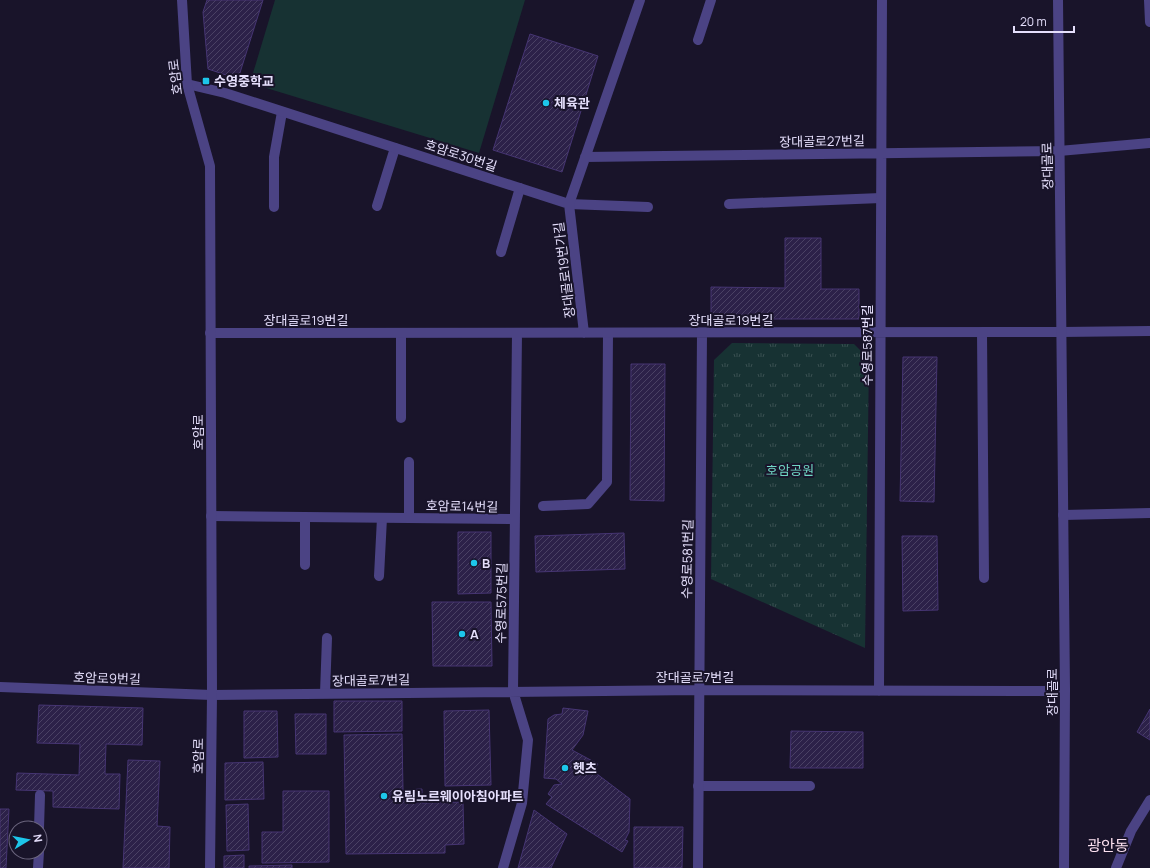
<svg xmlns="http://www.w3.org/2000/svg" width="1150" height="868" font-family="Manrope,'Noto Sans KR',sans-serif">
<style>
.grass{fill:#173233}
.park{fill:url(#park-tufts)}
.building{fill:url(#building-hatch);stroke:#463573}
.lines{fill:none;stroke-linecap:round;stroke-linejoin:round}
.service{stroke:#4b4384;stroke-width:10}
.minor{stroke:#4b4384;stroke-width:10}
.tertiary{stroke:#4b4384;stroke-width:10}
.poi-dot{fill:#1dc6ea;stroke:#19142a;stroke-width:1.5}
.labels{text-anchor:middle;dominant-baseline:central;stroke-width:4;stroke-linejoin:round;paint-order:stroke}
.street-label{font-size:13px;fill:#e5dffc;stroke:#19142a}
.poi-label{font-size:13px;font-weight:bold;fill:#e5dffc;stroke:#19142a;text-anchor:start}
.park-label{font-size:13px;fill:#70d7c5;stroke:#19142a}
.quarter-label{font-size:15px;fill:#fce1f0;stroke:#19142a}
</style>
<defs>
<pattern id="park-tufts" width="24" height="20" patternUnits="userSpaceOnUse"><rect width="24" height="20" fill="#173233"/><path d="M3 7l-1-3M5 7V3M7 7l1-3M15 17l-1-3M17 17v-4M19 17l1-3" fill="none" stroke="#394f51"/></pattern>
<pattern id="building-hatch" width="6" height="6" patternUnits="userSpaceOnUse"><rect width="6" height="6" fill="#2c2149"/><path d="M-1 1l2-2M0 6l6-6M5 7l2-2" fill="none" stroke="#4a4164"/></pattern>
</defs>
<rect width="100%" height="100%" fill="#19142a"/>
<path class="grass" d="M275 0H525L479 153 250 83Z"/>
<path class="park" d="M732 343 854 344 869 359 865 648 711 579 714 360Z"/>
<path class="building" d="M207 0H263L238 79 208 69 203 12Z
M530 34 598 56 562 172 493 150Z
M785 238H821V289H859V319H711V287L785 288Z
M903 357H937L934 502 900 501Z
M631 364H665L664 501 630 500Z
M458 532H491V593L458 594Z
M624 533 625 569 536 572 535 536Z
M902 536H937L938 610 903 611Z
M432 602H491L492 666H433Z
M334 701H402V731L334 732Z
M39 705 143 708 142 745 106 744 105 774H120L119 809 53 807V791L16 790 17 773 79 775 80 744 37 743Z
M563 708 588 711 583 735 572 750 598 764 593 771 630 799 629 832 625 840 628 841 622 852 546 804 552 797 548 794 554 785 562 784 556 779 544 778 548 719 554 715 562 714Z
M1150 709V740L1137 732Z
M489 710 491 785 445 786 444 711Z
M244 711H277L278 757 244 758Z
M295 714H326V754H296Z
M791 731 863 732V768H790Z
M402 734 403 790 422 789V803L463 802 464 844 445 845V853L346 854 344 735Z
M128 760 160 761 157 826 170 827 169 868H123Z
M263 762 264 799 225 800V763Z
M283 791H329V862L262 863V832H283Z
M248 804 249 850 227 851 226 805Z
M0 809H9L6 868H0Z
M534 810 567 834 551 868H518Z
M634 827H683L682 868H634Z
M244 855V868H224V856Z
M292 865V868H249V866Z"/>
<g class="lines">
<path class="service" d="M1149 0 1150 22
M698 40 711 0
M569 204 648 207
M729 204 881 198
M377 206 395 148
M274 207V157L282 112
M501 252 520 188
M982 332 984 578
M401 418V333
M409 462V518
M543 506 588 504 607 482 608 333
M305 565V517
M379 576 382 518
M325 693 327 638
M698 786H810
M39 828 40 795
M38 868 39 852
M1116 868 1131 831 1150 800"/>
<path class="minor" d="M187 84 225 93 569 204
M585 157 1059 151 1150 143
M210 333 1061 332 1150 331
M584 333 569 204 640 0
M1063 515 1150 513
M211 516 515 519
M0 687 212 695 699 690 1049 691 1065 690
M879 691 882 0
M503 868 522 803 528 740 513 691 517 333
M698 868 702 333"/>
<path class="tertiary" d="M182 0 187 84 210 166 212 695 210 868
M1058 0 1065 690 1064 868"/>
</g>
<g class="poi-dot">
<rect x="202" y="77" width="8" height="8" rx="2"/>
<circle cx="546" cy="103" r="4"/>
<circle cx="474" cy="563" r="4"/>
<circle cx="462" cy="634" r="4"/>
<circle cx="565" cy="768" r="4"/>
<circle cx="384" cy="796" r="4"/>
</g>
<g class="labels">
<g class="street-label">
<text transform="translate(175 77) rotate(-97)">호암로</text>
<text transform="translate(822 141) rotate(-1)">장대골로27번길</text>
<text transform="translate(461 155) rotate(18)">호암로30번길</text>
<text transform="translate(1047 166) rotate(-91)">장대골로</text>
<text transform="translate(564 270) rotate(-97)">장대골로19번가길</text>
<text x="306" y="320">장대골로19번길</text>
<text x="731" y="320">장대골로19번길</text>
<text transform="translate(867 345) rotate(-90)">수영로587번길</text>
<text transform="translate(198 432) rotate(-90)">호암로</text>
<text transform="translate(462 506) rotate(1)">호암로14번길</text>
<text transform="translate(687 559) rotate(-89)">수영로581번길</text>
<text transform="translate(501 603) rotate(-89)">수영로575번길</text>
<text x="695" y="677">장대골로7번길</text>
<text transform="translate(107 678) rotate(2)">호암로9번길</text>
<text transform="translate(371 680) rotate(-1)">장대골로7번길</text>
<text transform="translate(1052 692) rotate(-90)">장대골로</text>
<text transform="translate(198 756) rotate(-89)">호암로</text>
</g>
<g class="poi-label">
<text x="214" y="81">수영중학교</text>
<text x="554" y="103">체육관</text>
<text x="482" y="563">B</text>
<text x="470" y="634">A</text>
<text x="573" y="768">헷츠</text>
<text x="392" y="796">유림노르웨이아침아파트</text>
</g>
<g class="park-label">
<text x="790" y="470">호암공원</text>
</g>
<g class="quarter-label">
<text x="1108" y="845">광안동</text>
</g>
</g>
<g transform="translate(28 840) rotate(80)"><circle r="19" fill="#19142a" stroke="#6b657e"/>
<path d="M0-3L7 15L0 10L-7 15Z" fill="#1dc6ea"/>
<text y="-6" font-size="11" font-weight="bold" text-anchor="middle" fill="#e5dffc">N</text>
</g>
<path d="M1014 26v6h60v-6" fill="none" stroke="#e5dffc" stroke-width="2"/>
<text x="1020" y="26" font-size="12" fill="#e5dffc" stroke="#19142a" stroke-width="3" paint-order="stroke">20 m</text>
</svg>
